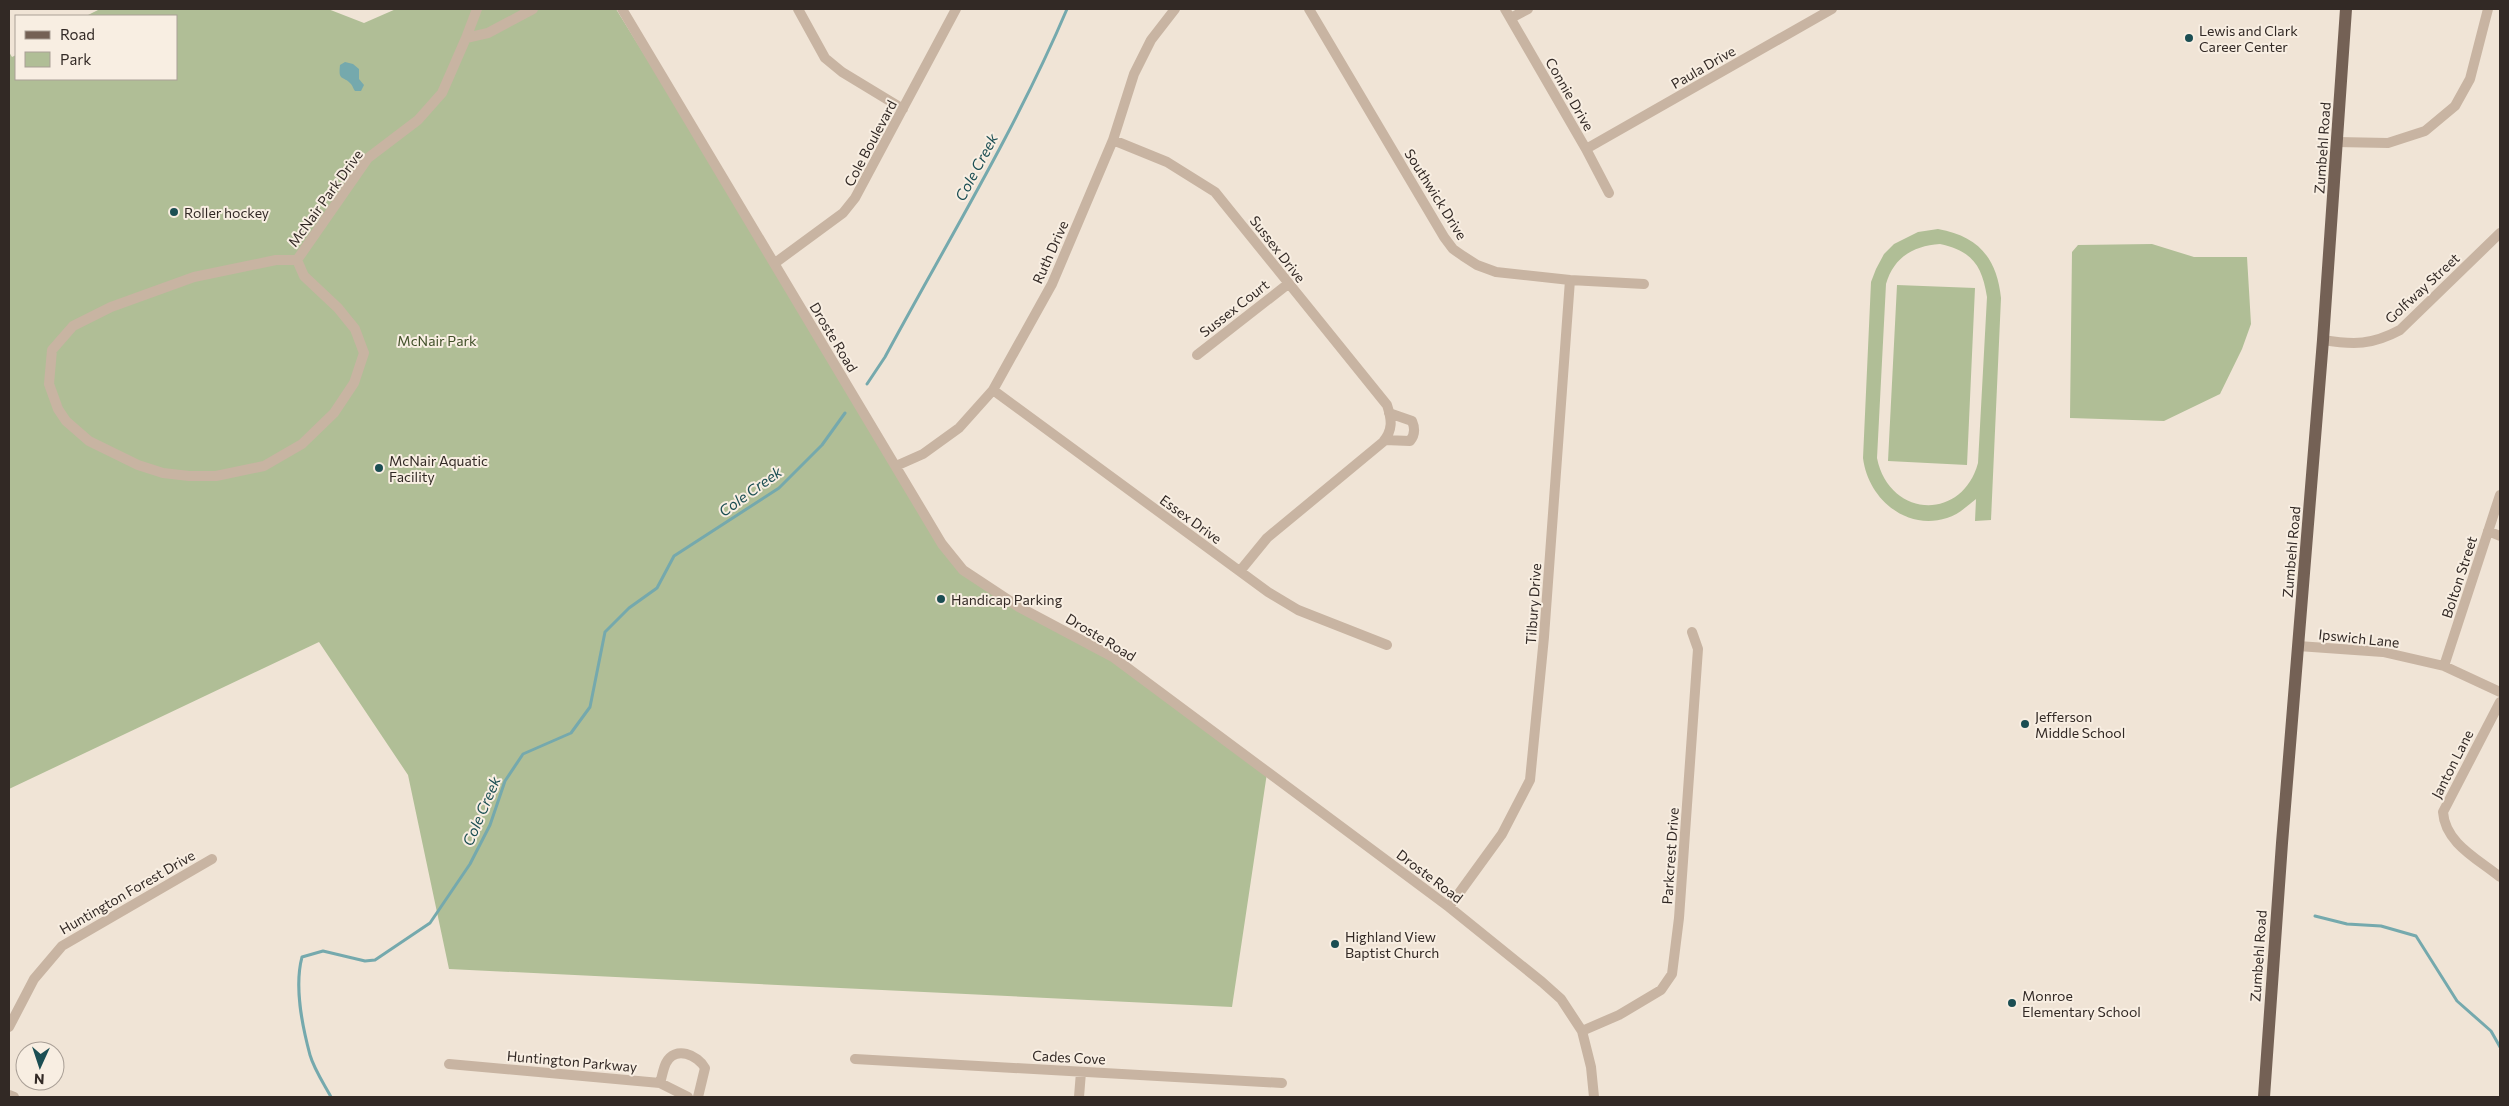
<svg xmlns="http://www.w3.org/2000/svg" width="2509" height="1106" font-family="Commissioner,sans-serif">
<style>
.green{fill:#b0be96;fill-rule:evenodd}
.water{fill:#75a9ad}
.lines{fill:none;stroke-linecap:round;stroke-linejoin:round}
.stream{stroke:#75a9ad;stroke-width:3}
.minor{stroke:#c8b4a2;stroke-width:10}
.major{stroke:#746155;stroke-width:12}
.poi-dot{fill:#1b4e53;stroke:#f8eee2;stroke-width:2}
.labels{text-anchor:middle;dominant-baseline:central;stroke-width:4;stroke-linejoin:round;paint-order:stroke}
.poi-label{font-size:14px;fill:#322925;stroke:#f8eee2;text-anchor:start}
.street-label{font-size:14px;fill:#322925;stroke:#f8eee2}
.park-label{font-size:14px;fill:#415029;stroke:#f8eee2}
.water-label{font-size:15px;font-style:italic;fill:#1b4e53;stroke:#f8eee2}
</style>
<rect width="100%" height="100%" fill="#f0e4d6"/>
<path class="green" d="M100 9H328L364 23 396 9H616L963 570 1113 657 1267 773 1232 1007 449 969 408 775 319 642 9 789V52L12 57 16 55V79H176V16H86Z
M1938 229C1978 236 1997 258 2001 298L1991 520 1975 521 1976 499C1967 506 1958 515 1947 518 1905 531 1868 498 1863 458L1871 282 1876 269 1884 254 1894 244 1918 232ZM1940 244C1972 251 1982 265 1987 297L1978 463C1962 522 1889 518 1877 458L1886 284C1894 257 1913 246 1940 244Z
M2152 244 2194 257H2247L2251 324 2242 349 2220 394 2164 421 2070 418 2072 252 2078 245Z
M1897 285 1975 288 1967 465 1888 461Z"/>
<path class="water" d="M345 62 353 64 359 69V79L364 85 361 91H355C353 89 353 86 351 84 343 75 338 82 340 65Z"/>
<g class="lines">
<path class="stream" d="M867 384 885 357C947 242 1016 129 1067 9
M2315 916 2347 924 2381 926 2416 936 2457 1001 2491 1031 2500 1047
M331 1097C324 1084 314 1069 310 1055 302 1025 294 987 302 957L323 951 365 961 375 960 430 923 470 864 490 825 505 781 523 754 571 733 590 707 605 632 629 608 657 588 674 556 779 488 822 445 845 413"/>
<path class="minor" d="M477 9 466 38 488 33 533 9
M622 9 942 544 963 570 1019 607 1113 657 1449 907 1542 982 1561 999 1582 1031 1591 1067 1594 1097
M798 9 825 58 842 72 903 109
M1309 9 1444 237 1453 249 1463 256 1477 265 1496 272 1570 280 1644 284
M1505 9 1586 149 1609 193
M1511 18 1528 9
M1113 140 1167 162 1215 192 1387 405C1392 420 1393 430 1383 442L1267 538 1240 571
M2337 142 2388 143 2425 131 2455 106 2470 79 2488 9
M1586 149 1832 9
M276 260H297L304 276 338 308 355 329 364 353 354 383 334 413 302 444 264 466 216 476H189L163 473 138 465 89 441 66 421 58 409 49 384 52 350 73 326 111 307 194 277Z
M297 260 368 158 418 120 442 93 466 38
M775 263 843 213 855 198 956 9
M2323 340C2354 345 2372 345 2400 330L2500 233
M1197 355 1288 284
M993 390 1268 592 1298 610 1387 645
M1385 440 1410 441C1415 435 1415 428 1412 421L1389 413
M896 466 923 454 959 428 993 390 1052 284 1113 140 1134 74 1151 40 1175 9
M2488 531 2500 536
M2298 646 2383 652 2444 666 2500 692
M2444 666 2500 495
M2500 702 2443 812C2445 843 2478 859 2500 877
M1449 907 1502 834 1530 780 1544 637 1570 280
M9 1027 34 979 62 946 212 859
M1582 1031 1619 1015 1661 990 1672 974 1679 918 1698 649 1692 632
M855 1059 1282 1083
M449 1064 660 1083 688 1097
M660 1083C662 1077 663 1069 666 1063 675 1045 698 1055 705 1068L698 1097
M9 1095 14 1097
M1079 1097 1081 1072"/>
<path class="major" d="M2264 1097 2282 843 2323 340 2346 9"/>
</g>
<g class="poi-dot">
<circle cx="2189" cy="38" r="5"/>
<circle cx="174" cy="212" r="5"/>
<circle cx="379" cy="468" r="5"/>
<circle cx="941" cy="599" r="5"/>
<circle cx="2025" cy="724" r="5"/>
<circle cx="1335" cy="944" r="5"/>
<circle cx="2012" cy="1003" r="5"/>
</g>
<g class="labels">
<g class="poi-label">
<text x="2199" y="30">Lewis and Clark<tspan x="2199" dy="16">Career Center</tspan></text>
<text x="184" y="212">Roller hockey</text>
<text x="389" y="460">McNair Aquatic<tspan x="389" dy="16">Facility</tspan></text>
<text x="951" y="599">Handicap Parking</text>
<text x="2035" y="716">Jefferson<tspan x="2035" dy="16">Middle School</tspan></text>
<text x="1345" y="936">Highland View<tspan x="1345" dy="16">Baptist Church</tspan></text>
<text x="2022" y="995">Monroe<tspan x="2022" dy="16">Elementary School</tspan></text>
</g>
<g class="street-label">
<text transform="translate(1703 67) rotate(-30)">Paula Drive</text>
<text transform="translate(1570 94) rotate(60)">Connie Drive</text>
<text transform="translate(870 143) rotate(-62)">Cole Boulevard</text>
<text transform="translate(2322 148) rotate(-86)">Zumbehl Road</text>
<text transform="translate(1436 194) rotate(58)">Southwick Drive</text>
<text transform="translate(325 198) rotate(-54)">McNair Park Drive</text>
<text transform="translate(1278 249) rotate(52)">Sussex Drive</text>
<text transform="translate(1050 252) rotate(-66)">Ruth Drive</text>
<text transform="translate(2422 288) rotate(-43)">Golfway Street</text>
<text transform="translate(1234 308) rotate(-38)">Sussex Court</text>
<text transform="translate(834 337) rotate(59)">Droste Road</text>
<text transform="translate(1191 519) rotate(36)">Essex Drive</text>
<text transform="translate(2291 552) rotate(-85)">Zumbehl Road</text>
<text transform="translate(2459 577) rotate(-72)">Bolton Street</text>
<text transform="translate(1533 604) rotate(-86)">Tilbury Drive</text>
<text transform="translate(1101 637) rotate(31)">Droste Road</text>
<text transform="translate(2359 638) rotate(6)">Ipswich Lane</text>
<text transform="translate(2452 764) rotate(-63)">Janton Lane</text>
<text transform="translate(1670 856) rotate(-86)">Parkcrest Drive</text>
<text transform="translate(1430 876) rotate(37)">Droste Road</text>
<text transform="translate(127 892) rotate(-30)">Huntington Forest Drive</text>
<text transform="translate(2258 956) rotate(-86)">Zumbehl Road</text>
<text transform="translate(1069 1057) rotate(3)">Cades Cove</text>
<text transform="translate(572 1061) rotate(5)">Huntington Parkway</text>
</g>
<g class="park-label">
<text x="437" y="340">McNair Park</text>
</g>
<g class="water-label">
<text transform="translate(976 167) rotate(-62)">Cole Creek</text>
<text transform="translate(750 491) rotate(-36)">Cole Creek</text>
<text transform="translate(481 811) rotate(-67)">Cole Creek</text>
</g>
</g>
<rect width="2509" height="1106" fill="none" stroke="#322925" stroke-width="20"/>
<rect x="15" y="15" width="162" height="65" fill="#f8eee2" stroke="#a99f96"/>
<rect x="25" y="31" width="25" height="8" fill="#746155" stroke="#a99f96"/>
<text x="60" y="40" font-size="15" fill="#322925">Road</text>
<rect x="25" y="52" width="25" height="15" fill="#b0be96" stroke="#a99f96"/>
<text x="60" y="65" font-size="15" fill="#322925">Park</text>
<g transform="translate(40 1066) rotate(183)"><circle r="24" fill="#f8eee2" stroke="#a99f96"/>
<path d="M0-4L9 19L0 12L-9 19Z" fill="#1b4e53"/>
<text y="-8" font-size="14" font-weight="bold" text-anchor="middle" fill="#322925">N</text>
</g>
</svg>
